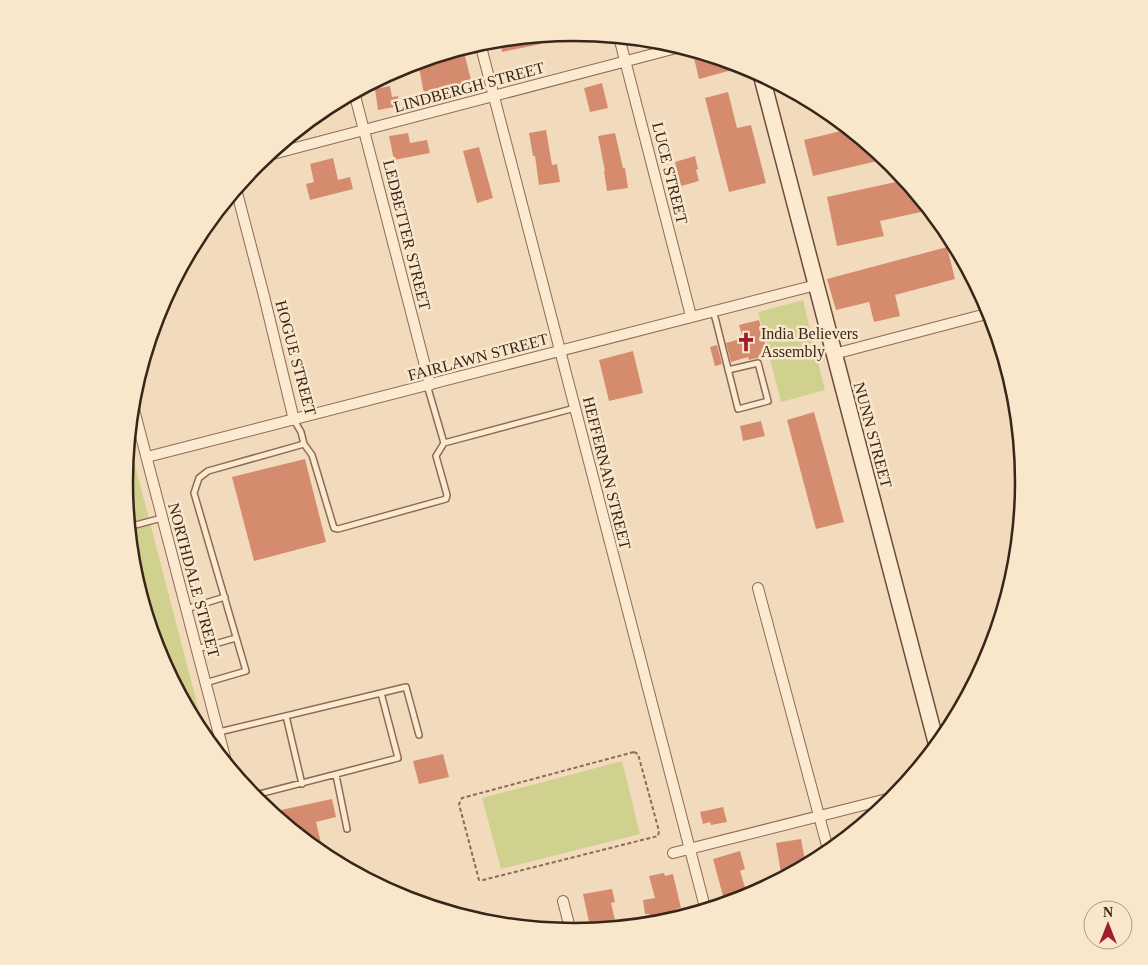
<svg xmlns="http://www.w3.org/2000/svg" width="1148" height="965" font-family="'Times New Roman',serif">
<style>
.green{fill:#d1d18f}
.building{fill:#d58c6e}
.lines{fill:none;stroke-linecap:round;stroke-linejoin:round}
.lane-casing{stroke:#8c6b54;stroke-width:8}
.street-casing{stroke:#8c6b54;stroke-width:12}
.secondary-casing{stroke:#6d4c37;stroke-width:18}
.path{stroke:#8c6b54;stroke-width:2;stroke-dasharray:4 2.5;stroke-linecap:butt}
.lane{stroke:#fcead0;stroke-width:5}
.street{stroke:#fcead0;stroke-width:10}
.secondary{stroke:#fcead0;stroke-width:15}
.labels{text-anchor:middle;dominant-baseline:central;stroke-width:5;stroke-linejoin:round;paint-order:stroke}
.street-label{font-size:16px;fill:#39251a;stroke:#f9e7cc}
.poi-label{font-size:16px;fill:#39251a;stroke:#f9e7cc;text-anchor:start}
.rim{fill:none;stroke:#39251a;stroke-width:2.5}
</style>
<rect width="100%" height="100%" fill="#f2dbbc"/>
<path class="green" d="M803 300 825 390 781 402 758 312Z
M128 438 207 742 200 732 158 654 133 570 124 482Z
M622 761 640 834 501 869 482 798Z"/>
<path class="building" d="M539 36 541 44 502 52 500 40Z
M463 48 471 80 462 81 464 91 425 99 418 62Z
M707 55 730 62 732 70 699 79 694 58Z
M602 83 608 108 590 112 584 88Z
M390 86 392 97 398 96 400 106 378 110 375 89Z
M728 92 737 128 751 125 766 183 729 192 705 98Z
M849 129 886 159 813 176 804 140Z
M546 130 552 165 557 164 560 182 539 185 535 156H533L529 133Z
M408 133 410 143 427 140 430 153 394 160 389 136Z
M615 133 623 168H625L628 188 607 191 604 171H605L598 136Z
M479 147 493 198 477 203 463 151Z
M695 156 698 169 696 170 699 181 681 186 675 162Z
M333 158 338 180 350 177 353 189 310 200 306 184 314 182 310 164Z
M905 180 930 210 880 221 884 236 837 246 827 197Z
M947 247 955 279 895 295 900 316 874 322 869 302 836 310 827 279Z
M759 320 768 355 749 360 748 357 731 362 726 343 743 338 739 325Z
M717 345 722 364 715 366 710 347Z
M633 351 643 393 609 401 599 360Z
M814 412 844 522 816 529 787 420Z
M761 421 765 436 743 441 740 426Z
M305 459 326 542 254 561 232 477Z
M443 754 449 777 419 784 413 761Z
M332 799 336 817 316 822 321 843 318 844 320 853 284 824 281 810Z
M723 807 727 822 711 825 710 822 703 824 700 812Z
M801 839 806 866 782 879 776 843Z
M740 851 745 869 740 871 748 897 732 903 730 894 723 896 713 859Z
M664 873 665 876 673 874 681 908 676 909 678 919 651 925 649 914H645L643 900 655 898 649 876Z
M612 889 615 902 611 903 616 924 591 931 583 894Z"/>
<g class="lines">
<defs>
<path id="lane" d="M713 311 716 321 738 409 768 401 758 363 728 370
M294 420 301 432 304 444 312 455 334 528 338 529 446 499 447 495 436 456 444 443 427 385
M444 443 575 408
M128 527 162 518
M186 609 225 597
M197 649 236 638
M205 683 246 671 194 493 199 478 208 471 304 444
M286 716 302 784
M219 732 406 687 419 735
M336 775 347 829
M252 796 398 758 381 693"/>
<path id="street" d="M619 37 691 316
M480 43 706 911
M354 92 430 385
M265 156 680 47
M236 189 264 296 294 420
M834 354 990 313
M132 402 227 765
M147 457 816 285
M758 588 829 853
M673 853 895 797
M563 901 571 932"/>
<path id="secondary" d="M761 74 937 746"/>
</defs>
<use href="#lane" class="lane-casing"/>
<use href="#street" class="street-casing"/>
<use href="#secondary" class="secondary-casing"/>
<path class="path" d="M634 752 638 754 659 831 658 836 483 880H479L459 804 462 798Z"/>
<use href="#lane" class="lane"/>
<use href="#street" class="street"/>
<use href="#secondary" class="secondary"/>
</g>
<defs>
<symbol id="church-bare" viewBox="-9 -9 18 18"><path d="M-1.2-6h2.4v3.5h3.3v2.4h-3.3V6h-2.4V-.1h-3.3v-2.4h3.3Z" fill="#a11d2e" stroke="#f9e7cc" stroke-width="2.5" paint-order="stroke"/></symbol>
</defs>
<g fill-rule="evenodd">
<use href="#church-bare" x="732" y="328" width="28" height="28"/>
</g>
<g class="labels">
<g class="street-label">
<text transform="translate(469 87) rotate(-15)">LINDBERGH STREET</text>
<text transform="translate(670 173) rotate(76)">LUCE STREET</text>
<text transform="translate(407 235) rotate(76)">LEDBETTER STREET</text>
<text transform="translate(478 357) rotate(-15)">FAIRLAWN STREET</text>
<text transform="translate(296 358) rotate(75)">HOGUE STREET</text>
<text transform="translate(873 435) rotate(75)">NUNN STREET</text>
<text transform="translate(607 473) rotate(76)">HEFFERNAN STREET</text>
<text transform="translate(194 580) rotate(75)">NORTHDALE STREET</text>
</g>
<g class="poi-label">
<text x="761" y="333">India Believers<tspan x="761" dy="18">Assembly</tspan></text>
</g>
</g>
<path d="M0 0H1148V965H0ZM133 482a441 441 0 1 1 882 0a441 441 0 1 1-882 0Z" fill="#f9e7cc" fill-rule="evenodd"/>
<path class="rim" d="M133 482a441 441 0 1 1 882 0a441 441 0 1 1-882 0Z"/>
<g transform="translate(1108 925)"><circle r="24" fill="#f9e7cc" stroke="#ac9985"/>
<path d="M0-4L9 19L0 12L-9 19Z" fill="#a11d2e"/>
<text y="-8" font-size="14" font-weight="bold" text-anchor="middle" fill="#39251a">N</text>
</g>
</svg>
